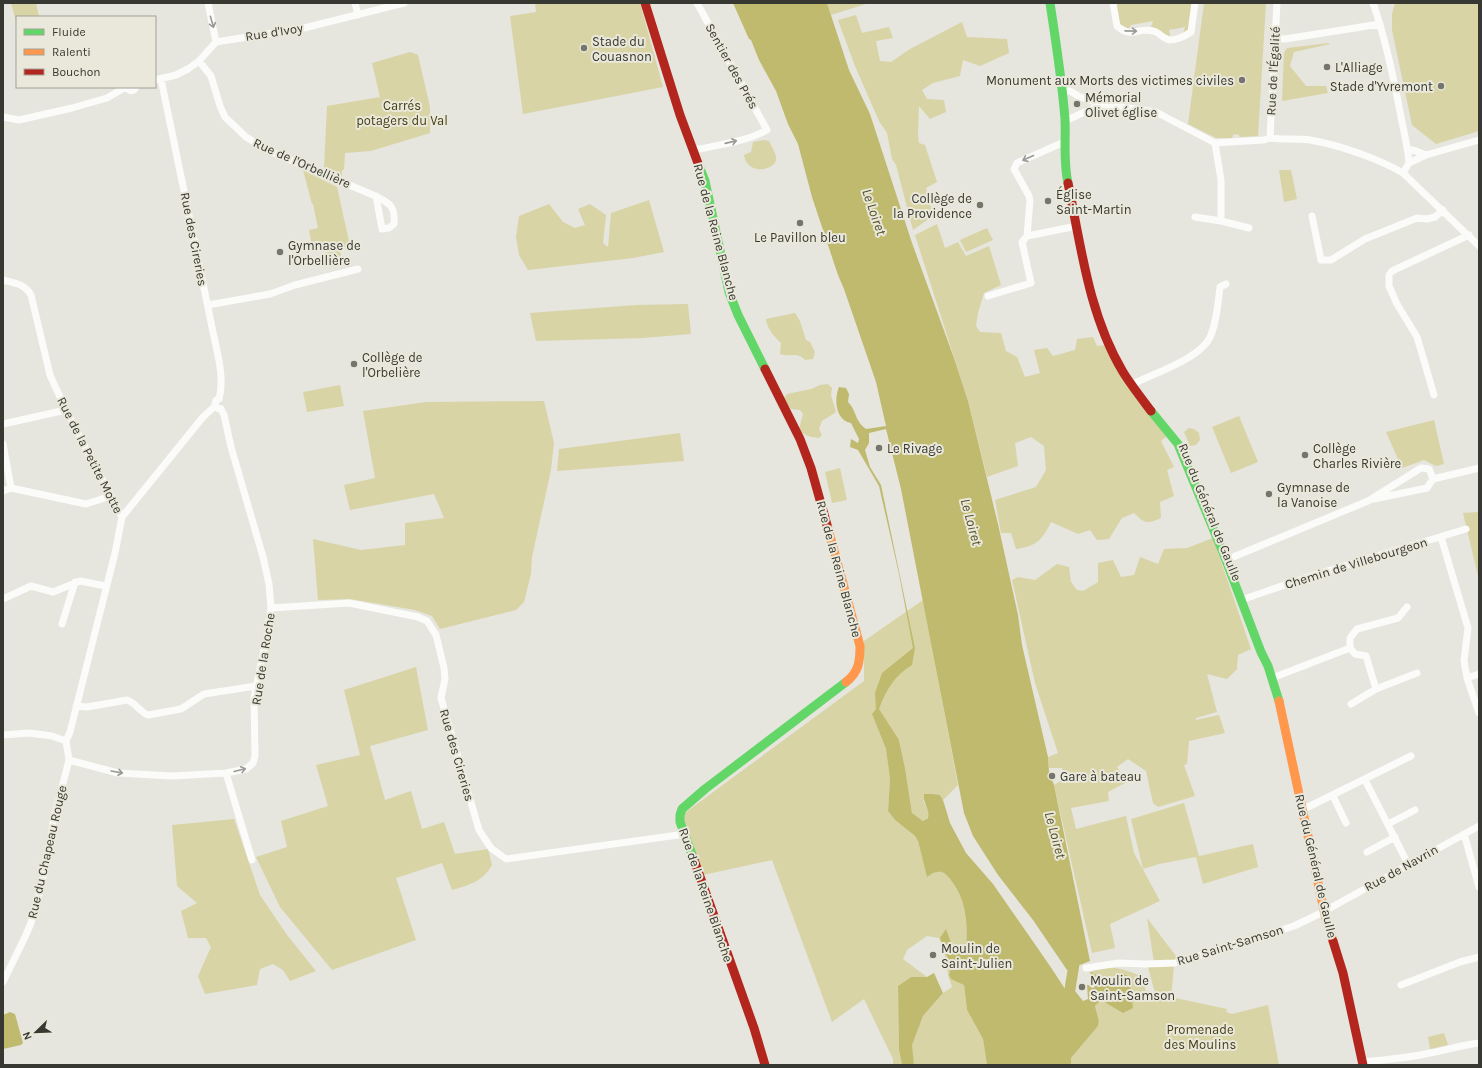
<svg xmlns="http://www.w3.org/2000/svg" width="1482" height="1068" font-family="Karla,sans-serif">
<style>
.green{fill:#d8d4a6}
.water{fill:#c0ba6f}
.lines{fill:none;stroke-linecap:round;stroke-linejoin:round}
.river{stroke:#c0ba6f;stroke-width:11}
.street{stroke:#fbfbfa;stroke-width:7}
.fast{stroke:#63d668;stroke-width:9}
.slow{stroke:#ff974d;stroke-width:9}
.jam{stroke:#b3261e;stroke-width:9}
.oneway{stroke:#9a9a96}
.poi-dot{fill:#75756e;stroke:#e9e8da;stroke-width:1.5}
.labels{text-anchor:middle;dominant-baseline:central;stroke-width:4;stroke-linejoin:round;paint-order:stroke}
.street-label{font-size:13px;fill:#383832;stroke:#e9e8da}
.poi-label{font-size:13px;fill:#383832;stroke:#e9e8da;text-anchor:start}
.park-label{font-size:13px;fill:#433f15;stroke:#e9e8da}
.water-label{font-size:14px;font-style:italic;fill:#534f25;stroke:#e9e8da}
</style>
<rect width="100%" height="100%" fill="#e6e5de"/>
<path class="green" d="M11 3H36L39 16 17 17V21H16Z
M535 3H640L663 87 523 114 510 16 536 12Z
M827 3H869L831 15Z
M1116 3H1193L1189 31 1183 34 1185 27 1169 30 1170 36 1167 35 1151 27 1153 21 1131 25 1128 30 1119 24Z
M1204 3H1266L1258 136 1240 137 1239 135 1234 134 1232 138H1216L1188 124Z
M1395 3H1479V131L1436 144 1412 125 1392 30V14Z
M856 15 862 33 889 27 893 38 876 41 880 61 891 62 910 49 962 22 967 37 1007 39 1009 53 980 66 963 60 960 76 933 83 922 90 927 99 944 100 946 112 930 119 919 106 918 133 919 143 925 145 937 182 926 188 932 212 927 220 913 230 896 165 892 159 887 133 879 121 855 66 838 20Z
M1329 43 1330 44 1294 52 1290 66 1306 86H1326L1328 93 1282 101 1284 53 1287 48Z
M410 52 418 55 430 107V133L371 151 345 153 344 170H342V176L324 168 327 106 380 97 372 63Z
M764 140 769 141C771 146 776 153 776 158 778 169 748 178 744 155L751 152 753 142Z
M303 170 337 187 350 246 313 252 309 230 318 228 313 204H312Z
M1279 170H1291L1297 199 1284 202Z
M649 200 664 252 633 258 528 270 519 255 516 237 519 216 549 204 563 222 575 228 585 225 578 209 590 204 606 215 603 243 608 247 611 213Z
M937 224 945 248 958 242 966 256 989 246 1001 285 984 293 978 313 976 326 980 332 1001 333 1006 351 1017 357 1025 377 1040 373 1034 350 1047 348 1053 356 1075 350 1077 339 1093 337 1097 346 1105 345C1119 379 1145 407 1167 436L1161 441 1174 467 1167 470 1174 496 1160 502 1161 518C1147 524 1145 524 1134 513L1122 518 1109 539 1097 540 1090 530 1078 534 1051 522C1042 541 1036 546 1016 549L1011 533H1001L995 500 1036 487 1046 470 1044 446 1031 437 1015 443 1018 466 987 477 968 401 915 235Z
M987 228 993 240 966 252 960 240Z
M340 250 342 264 322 267 320 254Z
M688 304 691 334 643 338 536 341 530 313 636 305Z
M795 313 800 321 806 340 810 342 815 352 813 359 805 360C796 351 792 358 780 354L781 343C775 338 766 327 766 319Z
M828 384 832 388 831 395 836 412 822 421 819 429 822 435 819 438C810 437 804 436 799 429L803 414 800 410 791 409 784 401V398L787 394 811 389 820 385Z
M340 385 344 406 307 412 303 392Z
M544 401 554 443 551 470 532 557 531 574 524 602 516 610 440 629 432 616 415 610 350 599 318 600 313 539 361 550 405 545V523L444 518 434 494 350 510 344 485 375 478 363 411 426 402Z
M1239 416 1258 462 1231 473 1212 427Z
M1434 420 1444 464 1436 466 1424 460 1402 468 1386 432Z
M1189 428 1194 429 1199 433 1200 440 1196 445 1190 446 1184 432Z
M680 433 684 461 557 471 559 449Z
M840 468 847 500 832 503 825 472Z
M1479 512V580L1463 513Z
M1213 538 1251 649 1238 655 1237 669 1227 679 1207 674 1217 712 1196 718V720L1219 715 1225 733 1189 741 1187 764 1184 765 1195 796 1158 807 1153 803 1146 771 1128 759 1117 767 1127 782 1108 792 1109 801 1071 808 1076 829 1126 816 1134 853 1160 901 1110 924 1115 948 1092 953 1054 785 1065 778 1062 768H1049L1048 757 1058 753 1035 683 1012 580 1018 577 1035 580 1057 564 1069 567 1071 582 1077 590 1083 591 1098 582V563L1113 560 1121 577 1134 575 1140 557 1158 564 1164 549 1187 548Z
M923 600 958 785 943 800 940 795 923 801 929 812 928 817 923 821 912 813 905 768 899 740 872 714 886 749 890 779 888 811 895 820 915 836 918 841 927 876C931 874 936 871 941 872 946 873 950 879 953 883 966 901 968 924 966 946L960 953 954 951 947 959 951 967 949 975 964 985 967 1010 983 1039 987 1065H914L911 1045 923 1016 943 993 952 987 948 975 945 956 939 938 927 936 907 950 903 959 927 977H911L898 986 899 1050 902 1065H893V1059L864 999 832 1022 772 860 703 875 682 815 864 681V641Z
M416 667 428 730 370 746 385 800 411 791 422 829 444 822 455 854 488 849 492 865C483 881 470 885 452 890L442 863 396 878 416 940 332 970 280 907 256 857 287 847 281 821 328 806 316 765 360 755 344 690Z
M1184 803 1199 856 1253 844 1258 867 1203 884 1196 857 1159 864 1143 869 1131 819Z
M234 819 260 895 287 935 316 971 290 981 283 970 273 964 260 969 257 985 205 994 198 976 211 947 206 938H188L181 911 197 903 177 886 172 825Z
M1147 918 1179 960 1154 962Z
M1174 966 1171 997 1227 1009 1226 1012 1232 1014 1268 1005 1279 1065H1071V1058L1098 1026 1099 1021 1095 1006 1103 997 1106 1003 1124 974 1106 979 1090 972C1113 963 1120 969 1142 976L1146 991 1155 993 1148 967Z
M1444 1033 1448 1045 1430 1049 1428 1037Z"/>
<path class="water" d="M733 3H827L849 70 870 114 912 243 954 358 968 401 998 524 1018 615 1022 645 1048 757 1049 772 1054 785 1090 961 1067 970 1033 920 998 875 973 836 964 813 901 489 886 429 869 433V443L865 450 870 467 881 485 915 648 912 665C895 675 886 690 879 709L899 740 905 768 912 813 923 821 928 818C930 808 923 805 924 794H932L940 795 943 800 950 823 966 853 993 884 1050 966 1069 995 1075 991 1083 1001 1088 999 1087 985H1089L1092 988 1095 987 1090 972 1106 979 1124 974 1129 977 1133 1008 1123 1013 1106 1003 1103 998 1095 1006 1099 1021 1098 1026 1071 1058V1065H987L983 1039 967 1010 964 985 951 979 949 975 951 967 940 938 946 929 954 951 960 953 966 946C968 924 966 901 953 883 950 879 946 873 941 872 936 871 931 874 927 877L918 841 915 836 895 820 888 811 890 779 886 749 872 714 876 709 875 693 882 673 913 648 899 574 879 486 858 450 850 447 851 439 858 443 859 439 851 423C835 420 834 399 839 387L846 388 849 394 848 402C857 411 854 420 866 429L886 426 876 382 844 289 838 275 812 197 798 144 788 124 776 91 759 60 751 40 749 39Z
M934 973 943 993 923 1016 912 1045 914 1065H902L899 1050 898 986 911 977H927Z
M10 1012 15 1014 23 1043 21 1045 3 1049V1015Z"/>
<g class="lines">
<path class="river" d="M1067 1008 1074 964 1072 954"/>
<path class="street" d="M208 3 216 42
M355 3 358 15
M1113 3 1117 26C1132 39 1137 27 1153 31 1159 32 1163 39 1170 40 1177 40 1185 36 1191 32L1195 3
M1373 3C1386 40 1394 79 1401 117 1404 132 1408 148 1409 163L1403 173
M1275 38 1285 39 1380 24
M199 61 211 76 220 106 225 117 246 137 267 150 373 195C388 202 396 205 394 224L389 228 382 229 376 196
M161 79 213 332C217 352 225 378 219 399L216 400 215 404 217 408 221 409
M155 80 176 75 188 69 199 61 216 42 304 28 404 3
M126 87C129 92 134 92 136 87
M1063 91H1070L1080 97 1102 104 1156 112 1215 143 1264 140 1270 138C1283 140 1296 138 1310 140 1339 145 1377 158 1403 173L1479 246
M3 117 19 120 72 108 107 98 126 87
M1065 121 1102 104
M1270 138 1277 3
M1407 149 1416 151 1426 155
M694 150C718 145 745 142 767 130L697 3
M1409 163 1426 155 1479 140
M1312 216 1321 260H1331L1365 239 1417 218 1427 219 1435 217 1443 210
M1195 217 1221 221V180L1215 143
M1221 221 1249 228
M1027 236 1077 226
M3 280C15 283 25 284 31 295L50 375 66 410 122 517 115 553 70 732 66 741 69 760 53 822 50 845 41 887 31 923 25 937 3 982
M988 296 1031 283 1022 242 1027 236 1030 201 1029 196 1014 169 1017 163 1064 142
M208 305 270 294 295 285 358 269
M1133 386 1137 382C1158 372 1203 357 1211 335 1217 320 1218 303 1220 287L1226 284
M1434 395 1417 337 1397 304 1389 286V275L1392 271 1469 235
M3 424 66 410
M3 444 11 488
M1433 479 1479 468
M3 491 11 488 86 504 111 496
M1374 499 1427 488 1433 479
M122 517 203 417 215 406
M1441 537 1468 628 1464 661 1467 678 1479 713
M1226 560 1368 501 1421 468 1429 469 1433 479
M3 599 31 586 53 592 80 581 106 586
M1241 600 1314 575 1466 529
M271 608 349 603 418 617 427 621 436 635 444 668 445 679 441 698 479 830 491 848 506 859 685 834
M62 624 75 582
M1272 678 1350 648
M1467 678 1479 674
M1376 689 1366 656 1355 654 1350 648V638L1357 629 1398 618 1407 607
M1351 704 1376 689 1417 673
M76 706 87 707 127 700C136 703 140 712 148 715L181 709 204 694 256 686
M3 735 29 733 52 736 66 741
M69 760 118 773 172 776 226 773 246 769 253 763 255 756 254 698 267 635 271 608 269 584 263 557 231 447 224 415 221 409
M226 773 252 860
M1365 780 1408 864
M1333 796 1346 823
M1308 807 1411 756
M1388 824 1415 810
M1464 834 1479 887
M1367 852 1395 837
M1086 968 1119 963 1145 964 1175 963 1294 926 1321 913 1479 826
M1401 985 1460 962 1479 957
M1362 1062C1385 1060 1408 1058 1430 1053 1447 1050 1462 1045 1479 1043"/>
<path class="fast" d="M1050 3C1056 42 1062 80 1065 119 1066 140 1063 161 1068 183
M699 166 705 181 729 292 738 315 765 369
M1151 411 1178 444 1222 550 1261 652 1268 666 1279 701
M693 857 680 822V815L682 809 705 789 846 682"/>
<path class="slow" d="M827 525 860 646C860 661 859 672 846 682
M1279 701 1325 915 1333 941"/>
<path class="jam" d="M645 3 680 115 699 166
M1068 183C1081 247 1089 315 1123 372 1131 385 1142 399 1151 411
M765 369 800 439 811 468 827 525
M693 857 754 1028 765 1065
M1333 941 1343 973 1363 1065"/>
</g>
<defs><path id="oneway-shaft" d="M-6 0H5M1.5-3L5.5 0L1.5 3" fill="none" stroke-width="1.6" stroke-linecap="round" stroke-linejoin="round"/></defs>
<g class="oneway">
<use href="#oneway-shaft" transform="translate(212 22) rotate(74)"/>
<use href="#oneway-shaft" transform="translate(1131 31) rotate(1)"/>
<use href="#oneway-shaft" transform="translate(731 142) rotate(-13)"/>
<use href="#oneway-shaft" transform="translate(1028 158) rotate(156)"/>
<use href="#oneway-shaft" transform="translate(240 770) rotate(-14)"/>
<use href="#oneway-shaft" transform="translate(117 772) rotate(10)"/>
</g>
<g class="poi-dot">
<circle cx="584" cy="48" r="4"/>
<circle cx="1327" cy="67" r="4"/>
<circle cx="1242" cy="80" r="4"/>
<circle cx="1441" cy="86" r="4"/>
<circle cx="1077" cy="104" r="4"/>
<circle cx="1048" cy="201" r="4"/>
<circle cx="980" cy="205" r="4"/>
<circle cx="800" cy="223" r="4"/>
<circle cx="280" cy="252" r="4"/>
<circle cx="354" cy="364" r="4"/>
<circle cx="879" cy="448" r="4"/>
<circle cx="1305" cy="455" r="4"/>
<circle cx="1269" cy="494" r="4"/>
<circle cx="1052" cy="776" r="4"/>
<circle cx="933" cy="955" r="4"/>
<circle cx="1082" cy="987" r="4"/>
</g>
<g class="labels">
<g class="street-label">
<text transform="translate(274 32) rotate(-9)">Rue d'Ivoy</text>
<text transform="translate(732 66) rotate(61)">Sentier des Prés</text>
<text transform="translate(1273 71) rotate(-87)">Rue de l'Égalité</text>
<text transform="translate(302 163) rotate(24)">Rue de l'Orbellière</text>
<text transform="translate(716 232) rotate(75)">Rue de la Reine Blanche</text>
<text transform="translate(194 239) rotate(79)">Rue des Cireries</text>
<text transform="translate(90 455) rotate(63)">Rue de la Petite Motte</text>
<text transform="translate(1210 512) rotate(68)">Rue du Général de Gaulle</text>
<text transform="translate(1356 563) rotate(-17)">Chemin de Villebourgeon</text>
<text transform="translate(839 569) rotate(75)">Rue de la Reine Blanche</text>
<text transform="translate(263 659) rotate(-81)">Rue de la Roche</text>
<text transform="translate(457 755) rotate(74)">Rue des Cireries</text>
<text transform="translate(47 852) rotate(-77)">Rue du Chapeau Rouge</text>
<text transform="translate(1316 866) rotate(77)">Rue du Général de Gaulle</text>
<text transform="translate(1401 868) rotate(-29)">Rue de Navrin</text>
<text transform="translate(706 895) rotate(71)">Rue de la Reine Blanche</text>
<text transform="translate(1230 945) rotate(-17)">Rue Saint-Samson</text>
</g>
<g class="poi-label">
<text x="592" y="41">Stade du<tspan x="592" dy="15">Couasnon</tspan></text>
<text x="1335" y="67">L'Alliage</text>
<text x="1234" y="80" text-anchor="end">Monument aux Morts des victimes civiles</text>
<text x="1433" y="86" text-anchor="end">Stade d'Yvremont</text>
<text x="1085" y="97">Mémorial<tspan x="1085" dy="15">Olivet église</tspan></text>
<text x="1056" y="194">Église<tspan x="1056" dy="15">Saint-Martin</tspan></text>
<text x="972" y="198" text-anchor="end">Collège de<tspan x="972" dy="15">la Providence</tspan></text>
<text x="800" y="237" text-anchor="middle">Le Pavillon bleu</text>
<text x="288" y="245">Gymnase de<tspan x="288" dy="15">l'Orbellière</tspan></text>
<text x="362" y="357">Collège de<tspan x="362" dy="15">l'Orbelière</tspan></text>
<text x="887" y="448">Le Rivage</text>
<text x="1313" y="448">Collège<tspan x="1313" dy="15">Charles Rivière</tspan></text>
<text x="1277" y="487">Gymnase de<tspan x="1277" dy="15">la Vanoise</tspan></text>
<text x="1060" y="776">Gare à bateau</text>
<text x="941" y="948">Moulin de<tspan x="941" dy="15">Saint-Julien</tspan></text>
<text x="1090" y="980">Moulin de<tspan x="1090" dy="15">Saint-Samson</tspan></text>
</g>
<g class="park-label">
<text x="402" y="105">Carrés<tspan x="402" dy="15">potagers du Val</tspan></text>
<text x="1200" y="1029">Promenade<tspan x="1200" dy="15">des Moulins</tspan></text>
</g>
<g class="water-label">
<text transform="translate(874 212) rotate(71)">Le Loiret</text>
<text transform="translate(971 522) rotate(75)">Le Loiret</text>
<text transform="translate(1055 835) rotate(75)">Le Loiret</text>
</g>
</g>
<rect width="1482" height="1068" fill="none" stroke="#383832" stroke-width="8"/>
<rect x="16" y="16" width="140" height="72" fill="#e9e8da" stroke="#a2a297"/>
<rect x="24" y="29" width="20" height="6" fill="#63d668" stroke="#a2a297"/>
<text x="52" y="36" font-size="12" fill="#383832">Fluide</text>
<rect x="24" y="49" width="20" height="6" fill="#ff974d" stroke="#a2a297"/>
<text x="52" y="56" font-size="12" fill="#383832">Ralenti</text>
<rect x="24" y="69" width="20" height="6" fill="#b3261e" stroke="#a2a297"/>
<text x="52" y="76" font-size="12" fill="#383832">Bouchon</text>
<g transform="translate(36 1032) rotate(247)" stroke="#e9e8da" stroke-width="3" paint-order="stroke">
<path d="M0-3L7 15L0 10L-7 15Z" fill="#383832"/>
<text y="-6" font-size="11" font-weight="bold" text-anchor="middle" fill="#383832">N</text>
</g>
</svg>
